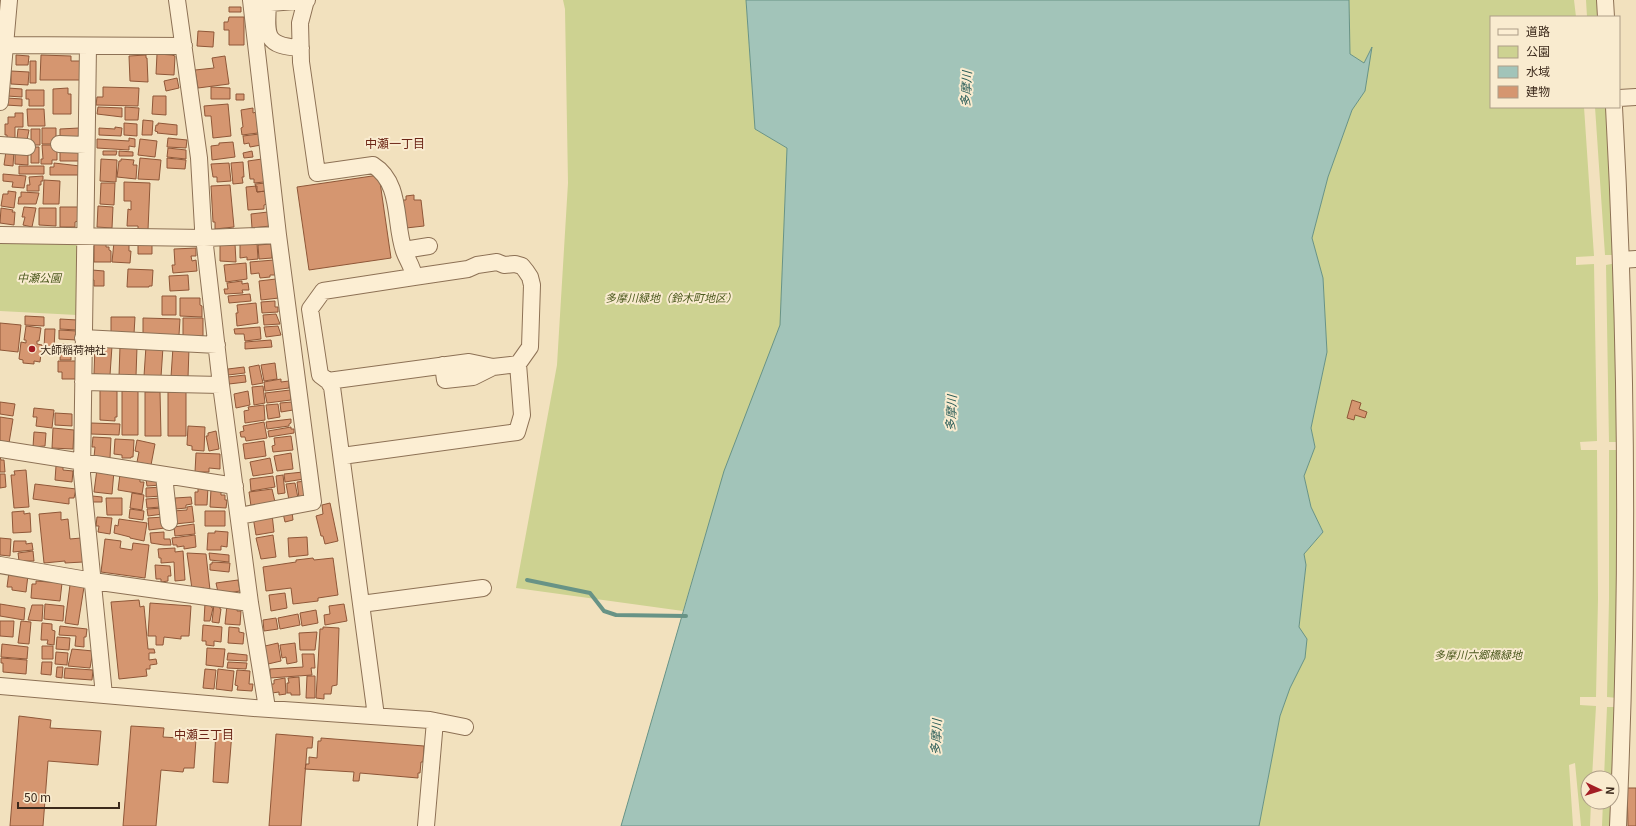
<svg xmlns="http://www.w3.org/2000/svg" width="1636" height="826" font-family="Georgia,'Noto Sans JP',serif">
<style>
.green{fill:#cdd291}
.water{fill:#a2c4b9;stroke:#689386}
.lines{fill:none;stroke-linecap:round;stroke-linejoin:round}
.stream{stroke:#689386;stroke-width:4}
.building{fill:#d59670;stroke:#8f5738}
.minor-casing{stroke:#8d7155;stroke-width:18}
.minor{stroke:#fceed3;stroke-width:16}
.poi-dot{fill:#a31e24;stroke:#f9ebcf;stroke-width:1.5}
.labels{text-anchor:middle;dominant-baseline:central;stroke-width:4;stroke-linejoin:round;paint-order:stroke}
.park-label{font-size:11px;font-style:italic;fill:#4d5a1f;stroke:#f9ebcf}
.poi-label{font-size:11px;fill:#3b291b;stroke:#f9ebcf;text-anchor:start}
.water-label{font-size:12px;font-style:italic;fill:#295c57;stroke:#f9ebcf}
.neighbourhood-label{font-size:12px;fill:#6c2516;stroke:#f9ebcf}
</style>
<rect width="100%" height="100%" fill="#f2e1be"/>
<path class="green" d="M563 0H746L755 129 787 148 780 325 705 536 683 611 516 588 557 365 568 183 565 9Z
M1349 0H1574L1576 17H1491V107H1584L1594 256 1576 257V265L1594 264 1597 441 1580 442 1581 450H1597L1598 599 1596 697H1580V705L1596 706 1592 778H1588V802H1591L1590 826H1581L1575 763 1569 765 1573 826H1259L1280 716 1307 639 1299 628 1306 565 1304 554 1323 532 1311 507 1304 476 1315 447 1311 428 1327 352 1323 278 1312 238 1328 177 1352 110 1365 91 1371 49 1364 63 1350 54Z
M1586 0H1598L1600 17H1587Z
M1595 107H1609L1616 255H1605Z
M0 239 76 241 79 245 77 315 0 311Z
M1617 263 1619 442H1609L1606 265Z
M1609 450H1619L1618 698 1607 697 1609 599Z
M1607 707H1618L1613 826H1602L1603 802H1612V778H1604Z"/>
<path class="water" d="M746 0H1349L1350 54 1364 63 1372 47 1365 91 1352 110 1328 177 1312 238 1323 278 1327 352 1311 428 1315 447 1304 476 1311 507 1323 532 1304 554 1306 565 1299 627 1307 639 1305 658 1290 688 1280 716 1259 826H621L724 471 780 325 787 148 755 129Z"/>
<g class="lines">
<path class="stream" d="M527 580 590 593 604 611 616 615 686 616"/>
</g>
<path class="building" d="M229 7H241V12H229Z
M229 17H244V45H229V30H224V22H228Z
M198 31 214 32 213 47 197 46Z
M157 54 172 55 175 56 174 75 156 74Z
M16 55 29 56 28 65H16Z
M41 55 71 56V61H81L80 80H40Z
M146 55V58H147L148 82 130 81 129 56Z
M225 56 229 84 198 88 195 70 214 68 212 58Z
M30 61H36V83H30Z
M11 71 29 72 28 85 11 84Z
M177 78 179 88 166 91 164 81Z
M103 87 139 88 138 106 96 105 97 97H103Z
M211 87 230 88V99H211Z
M8 88 22 89V97L7 96Z
M68 88V94H71V114H53V89Z
M26 90H44V106H29V99H26Z
M236 94H244V100H236Z
M153 96H166V115L152 114Z
M7 98 22 99V106L6 105Z
M228 104 231 136 213 138 211 116H205L204 106Z
M98 107 122 108V117L97 114Z
M125 107 139 108 138 120H125Z
M253 108V113L256 112 258 133 242 135 241 128 243 127 241 110Z
M27 109H44L45 126H28Z
M15 113H23V127H15V141H7V135H5V124H8V117H15Z
M143 120 153 121 152 135H142Z
M124 123 137 124V136L124 135Z
M158 123 177 125V135L157 133 158 132 155 131 156 125H158Z
M115 127 122 128 121 136 99 135V128L115 129Z
M42 128H56V139L53 144H42Z
M79 128 80 139H60V129Z
M18 129 29 130 27 140 17 139Z
M31 129H40V145H31Z
M259 134 261 145 250 147 249 143 244 144 243 136Z
M129 138 135 139V147L129 146V150L97 148V139L129 141Z
M168 138 187 140 186 148 167 147Z
M140 139 157 141 155 157 138 155Z
M233 142 235 157 212 160 211 146 219 145V143Z
M42 145H53L57 147V160H52V164H41V159H43Z
M31 147H39V163H31Z
M168 148 186 150V159L167 157Z
M60 149H81L80 161H60Z
M6 151H14L13 166 4 165Z
M103 151H117L116 155H103Z
M119 151 133 152V156H119Z
M252 151 253 157 244 158 243 153Z
M15 154 28 155V165L15 164Z
M140 158 161 160 159 180 138 179Z
M167 158 186 160 185 169 167 168Z
M101 159 117 160 116 182 100 181Z
M121 159 134 160 133 165H137L136 179 117 177 119 161H121Z
M262 159 264 182 254 183V179H250L248 161Z
M243 162 244 177H242L243 183 233 184 231 163Z
M54 163 80 166V175H50V167H54Z
M229 163 231 181 217 182V177H213L211 164Z
M19 166H44V174H19Z
M3 174 26 176 24 188 12 187 13 182 3 181Z
M379 175 391 258 309 270 297 187Z
M43 176V181H41V185H39V191H27V185H30L29 177Z
M44 180 60 181 59 204H43Z
M124 182 150 183 148 230 138 229V226H127L128 209 131 210V201H124Z
M101 183H115L114 205 100 204Z
M266 183V191L257 192 255 184Z
M230 185 234 227 215 229V222H213L211 186Z
M257 186V192L266 191 267 204 264 205V209L248 210 246 187Z
M8 191 16 192 14 208 1 206 3 194H8Z
M21 192 39 193 36 204H18L19 197H21Z
M414 195V200H421L424 226 406 228 402 200H406V196Z
M98 206 113 207 112 228 97 227Z
M24 207 36 208 32 227 23 225 25 217H22Z
M60 207H78V221L75 222V227H60Z
M1 208 13 210 12 212H15L14 225 0 223Z
M39 208H56V226L39 225Z
M268 212 270 226 252 228 251 214Z
M114 242 129 243V251H131L130 263 112 262Z
M94 243H106V247H109V250L111 251V262H94Z
M138 243H152V254H138Z
M257 243 258 259 247 260V257L240 258V244Z
M235 244 236 262 220 261V245Z
M271 244 272 258 259 259 258 245Z
M196 248V256H191L192 261 196 260 197 271 173 273 172 265H175L174 249Z
M274 260 276 275H270V277L260 278 259 273 251 274 250 262Z
M246 263 247 279 226 282 224 265Z
M128 269 153 270 152 286H149V287H127Z
M92 270 104 271V286H94V280H92Z
M188 275 189 290 170 291 169 276Z
M276 279 279 298 261 300 259 281Z
M242 281V284L248 283 249 290H242L243 293 225 294 224 289H228L227 283Z
M250 294 251 301 229 303 228 296Z
M162 296H176V315H162Z
M180 298H200V305L202 306V317L180 316Z
M275 301V307H278V312L262 313 261 302Z
M256 303 258 323 237 326 236 313H238L237 305Z
M276 314 280 324 264 325 263 315Z
M25 316 44 317V326L25 325Z
M111 317H135L134 334 111 333Z
M143 318 180 319 179 335 143 334Z
M183 318H203V336H183Z
M60 319 77 320V330L60 329Z
M0 323 21 325 18 352 0 350Z
M26 326 41 328 39 341H37V344L42 345 40 362 34 361V364L23 363V360L19 359 21 342 26 343V340H24Z
M278 326 281 335 266 337 264 327Z
M260 327 261 339 245 341 244 334H235L234 329Z
M45 329H55L54 349 44 348Z
M59 330 77 331V340L59 339Z
M271 340 272 347 245 349V342Z
M61 344 77 345 76 356 71 355V360H60Z
M95 345 112 346 110 375 94 374Z
M120 346 137 347 136 376H119Z
M146 346 163 347 161 377 144 376Z
M173 347 189 348 188 378 171 377Z
M58 361H76V379H62V372H58Z
M275 363 277 379 264 381 261 365Z
M259 365 263 383 252 385 249 367Z
M244 367 245 373 228 375V369Z
M245 375 246 382 229 384 228 377Z
M281 379V382L289 381V388L265 391 264 382Z
M263 386 265 403 254 405 252 387Z
M100 390 117 391V417H115V421L100 420Z
M290 390 291 400 267 403 265 393Z
M122 391H138V435H122Z
M248 391 250 405 236 408 234 394Z
M145 392H160L161 436H145Z
M168 392H186V436H168Z
M1352 400 1361 403 1359 409 1367 412 1365 418 1355 415 1354 420 1347 418Z
M0 402 15 404 13 416 0 414Z
M292 402 293 410 281 412 280 403Z
M278 404 280 417 268 419 266 405Z
M264 405 265 420 245 423 244 411 249 410 248 407Z
M34 408 54 410 52 428 36 426 37 417H33Z
M55 413 72 414V426L55 425Z
M0 417 13 419 9 443 0 442Z
M291 419V423L289 424V426L267 429 266 422Z
M264 422 267 438 246 441 245 437H241L240 432 244 431 243 426Z
M91 423 120 424 119 435 91 434Z
M188 426 205 427 204 451 192 450V446L187 445Z
M291 427V429H294V433L269 437 268 431Z
M53 428 74 430 73 449 52 448Z
M216 431 219 449 209 451 206 436H208V433Z
M34 432 46 433 45 446 33 447Z
M291 436 293 450 273 452 272 446 275 445 274 438Z
M93 437 111 438 110 458 94 457 95 447H92Z
M115 439 134 440 133 457H131V458H122V455L114 454Z
M137 440 155 444 151 465 137 462 139 452 135 451Z
M264 441 266 456 245 459 243 444Z
M196 453 220 454V469L209 468V472H195Z
M291 453 293 469 277 471 274 456Z
M0 457 1 460H4L5 472H0Z
M270 458 273 473 253 476 250 462Z
M56 466 63 467V470L73 471 72 482 55 480Z
M97 469 114 471 112 494 94 492Z
M26 470 29 507 14 508 11 475H15L14 471Z
M303 472 304 479 285 482 284 474Z
M0 474H5L6 487 0 488Z
M120 474 140 479V482H144L142 494 118 490Z
M283 475 285 493 278 494 276 476Z
M273 476 275 487 251 491 250 479Z
M146 479 161 481V485L147 486Z
M306 481 307 497 299 498 297 482Z
M295 483 298 498 289 500 286 484Z
M35 484 76 489 74 498H69V504L33 499Z
M162 487V496L146 497V488Z
M198 487H208L207 505H195V492H198Z
M211 489H221V495H225V500H227L226 508 210 507Z
M272 489 275 502 251 506 249 492Z
M132 493 144 495 142 510 130 508Z
M92 496 102 497V502H92Z
M191 497 192 504 186 505V508L176 509 175 498Z
M106 498H122V515H107Z
M160 498 161 507 147 508 146 499Z
M330 503 338 541 325 544 323 536H321L316 516 323 514 322 505Z
M192 506 194 522 175 524 173 511 187 510V507Z
M163 508V514L148 516 147 509Z
M130 509 144 511 143 520 129 518Z
M24 511V514L30 513 31 532 13 533 12 512Z
M205 511H225V526H205Z
M61 512V520L68 519 70 539 81 538 83 562 65 563V561L44 563 39 514Z
M292 512 293 520 285 522 283 513Z
M272 514 274 532 256 535 253 517Z
M97 517 112 518 110 534 98 532 99 526H96Z
M164 517 165 528 149 530 148 518Z
M119 519 147 523 144 541 130 538V537L114 533 115 525 118 526Z
M194 524 195 534 175 536 174 527Z
M215 531 228 532 227 547 221 546V550H207L208 533H215Z
M164 532V539H170L171 545H164L151 543 150 533Z
M195 535 196 547 184 549V546L177 547V545H173L172 538Z
M273 535 276 557 261 559 256 538Z
M307 537 308 555 289 557 288 538Z
M0 538 11 539 10 556 0 555Z
M105 539 121 541 120 548 132 550 133 543 149 545 145 578 101 572Z
M14 541H26V544L32 543 33 550 13 552Z
M175 548V552L183 551 185 580 175 581 174 562 161 563V558H159L158 549Z
M33 551 34 561H19L18 553Z
M187 553 206 554 210 590 205 591 204 588 192 589Z
M209 553 229 555V562L210 560Z
M313 558 314 560 333 558 338 595 318 598V601L293 604 291 588 266 591 263 567 296 562V560Z
M212 562 230 563 229 572 210 570V564H212Z
M155 565 170 566 171 576H168V581L161 582V579H156Z
M9 572 28 575 26 592 12 590V587H7Z
M238 580 240 591 222 594 218 592 216 583Z
M36 581 62 583 60 601 31 598 32 584H36Z
M70 585 84 587 78 625 65 623Z
M285 593 287 608 271 611 269 595Z
M139 600 140 607 144 606 148 649H154L155 653H149V660L156 659 157 664 150 665V669H146L147 676 119 679 111 602Z
M150 603 191 606 189 636H181V639L164 637 163 645H156V636H148Z
M205 603H211V607L213 608 210 621H204Z
M0 604 25 608 24 620 0 616Z
M45 604 64 606 63 621 44 619Z
M214 604H220V609H221L219 623 212 622Z
M344 604 347 621 325 625 324 615 330 614 329 606Z
M32 605H43L42 621 28 620Z
M227 605 238 606 237 611H241L240 625 225 624Z
M316 610 318 623 302 626 300 613Z
M298 614 300 625 280 629 278 618Z
M276 618 278 629 264 631 263 620Z
M0 621H14L13 637 0 636Z
M21 621 31 622 29 644 18 643Z
M42 623 52 624V630L55 631 54 645 47 644 48 640H41Z
M203 625 222 627 221 642 214 641V646L206 645V641H202Z
M60 626 87 629 86 637H84V647L75 646 76 636 59 635Z
M229 627 239 628V632L244 633 243 644 228 643Z
M323 627 339 628 337 685 332 686 331 694H324V699L316 698 320 629H323Z
M317 632 315 650H300L299 633Z
M57 637 70 638 69 650 56 649Z
M278 643 281 661 268 664 265 646Z
M295 643 297 662 287 664 286 657 282 658 280 645Z
M2 644 28 647 27 659 1 657Z
M42 646H53V659H42Z
M207 648 225 649 223 667 206 665Z
M72 649 93 651 90 668 68 666Z
M56 652 68 653 67 665 55 664Z
M228 653 247 655V661L227 660Z
M302 654H314L315 668H311L312 675 270 678V669L303 667Z
M1 658 27 660 26 674 3 672V663H1Z
M42 662H52L51 675 41 674Z
M228 662 247 663 246 669 227 668Z
M57 667H63L62 678 56 677Z
M65 668 93 670 92 680 64 678Z
M205 669 216 670 214 689 203 688Z
M218 669 234 671 232 691 216 689Z
M237 670 250 671 249 684H253L252 691 237 690 238 686 235 685Z
M307 676H315V698H306Z
M299 677 300 695H291V693H287V683H289L288 678Z
M285 678 286 694 279 695V692L272 693 271 684H274V680Z
M19 716 51 720 50 728 101 731 98 765 48 761 43 826H10Z
M131 726 164 728 163 737 196 739 194 768H184L183 772 161 770 156 826H123Z
M216 731 232 732 228 783 213 782Z
M276 734 313 737 312 748H307L301 826H269Z
M321 738 424 746 423 762H421L420 773H418V778L360 773 359 781H353L354 772 305 769 306 764H309V757L317 758 318 741H321Z
M1627 788H1636V826H1628Z"/>
<g class="lines">
<defs>
<path id="minor" d="M177 0 199 158 203 228 221 385 250 603 267 708
M306 0 300 23 301 62 317 173 373 165C402 183 394 222 404 251 407 260 413 267 414 277L468 269 477 265 497 262 504 265 515 264 522 266 526 271 530 277 532 285 530 347 518 364 493 367 473 377 445 380 443 365
M1605 0 1606 17
M258 4 307 0
M268 4C266 36 265 46 301 48
M0 45 184 46
M88 46 82 474 104 695
M1619 98 1636 97
M0 102 9 0
M1614 107C1627 346 1629 586 1618 826
M59 144 86 145
M0 145 27 147
M0 235 204 238 278 235
M404 250 429 246
M1621 260 1636 259
M414 277 323 291 310 309 320 375 328 381 469 362 493 367
M83 338 217 345
M328 381 332 387 376 716
M83 382 221 385
M0 449 235 486
M342 456 517 432 522 415 518 364
M164 475 169 522
M239 516 313 502 278 235 251 0
M0 565 93 581 250 603
M361 604 483 588
M0 686 254 708 430 720 465 727
M426 826 435 721"/>
</defs>
<use href="#minor" class="minor-casing"/>
<use href="#minor" class="minor"/>
</g>
<circle class="poi-dot" cx="32" cy="349" r="4"/>
<g class="labels">
<g class="park-label">
<text x="39" y="277">中瀬公園</text>
<text x="671" y="297">多摩川緑地（鈴木町地区）</text>
<text x="1478" y="654">多摩川六郷橋緑地</text>
</g>
<g class="poi-label">
<text x="40" y="349">大師稲荷神社</text>
</g>
<g class="water-label">
<text transform="translate(965 89) rotate(-87)">多摩川</text>
<text transform="translate(950 413) rotate(-87)">多摩川</text>
<text transform="translate(935 737) rotate(-87)">多摩川</text>
</g>
<g class="neighbourhood-label">
<text x="395" y="142">中瀬一丁目</text>
<text x="204" y="733">中瀬三丁目</text>
</g>
</g>
<rect x="1490" y="16" width="130" height="92" fill="#f9ebcf" stroke="#ad9d87"/>
<rect x="1498" y="29" width="20" height="6" fill="#fceed3" stroke="#ad9d87"/>
<text x="1526" y="36" font-size="12" fill="#3b291b">道路</text>
<rect x="1498" y="46" width="20" height="12" fill="#cdd291" stroke="#ad9d87"/>
<text x="1526" y="56" font-size="12" fill="#3b291b">公園</text>
<rect x="1498" y="66" width="20" height="12" fill="#a2c4b9" stroke="#ad9d87"/>
<text x="1526" y="76" font-size="12" fill="#3b291b">水域</text>
<rect x="1498" y="86" width="20" height="12" fill="#d59670" stroke="#ad9d87"/>
<text x="1526" y="96" font-size="12" fill="#3b291b">建物</text>
<g transform="translate(1600 790) rotate(94)"><circle r="19" fill="#f9ebcf" stroke="#ad9d87"/>
<path d="M0-3L7 15L0 10L-7 15Z" fill="#a31e24"/>
<text y="-6" font-size="11" font-weight="bold" text-anchor="middle" fill="#3b291b">N</text>
</g>
<path d="M18 802v6h101v-6" fill="none" stroke="#3b291b" stroke-width="2"/>
<text x="24" y="802" font-size="12" fill="#3b291b" stroke="#f9ebcf" stroke-width="3" paint-order="stroke">50 m</text>
</svg>
